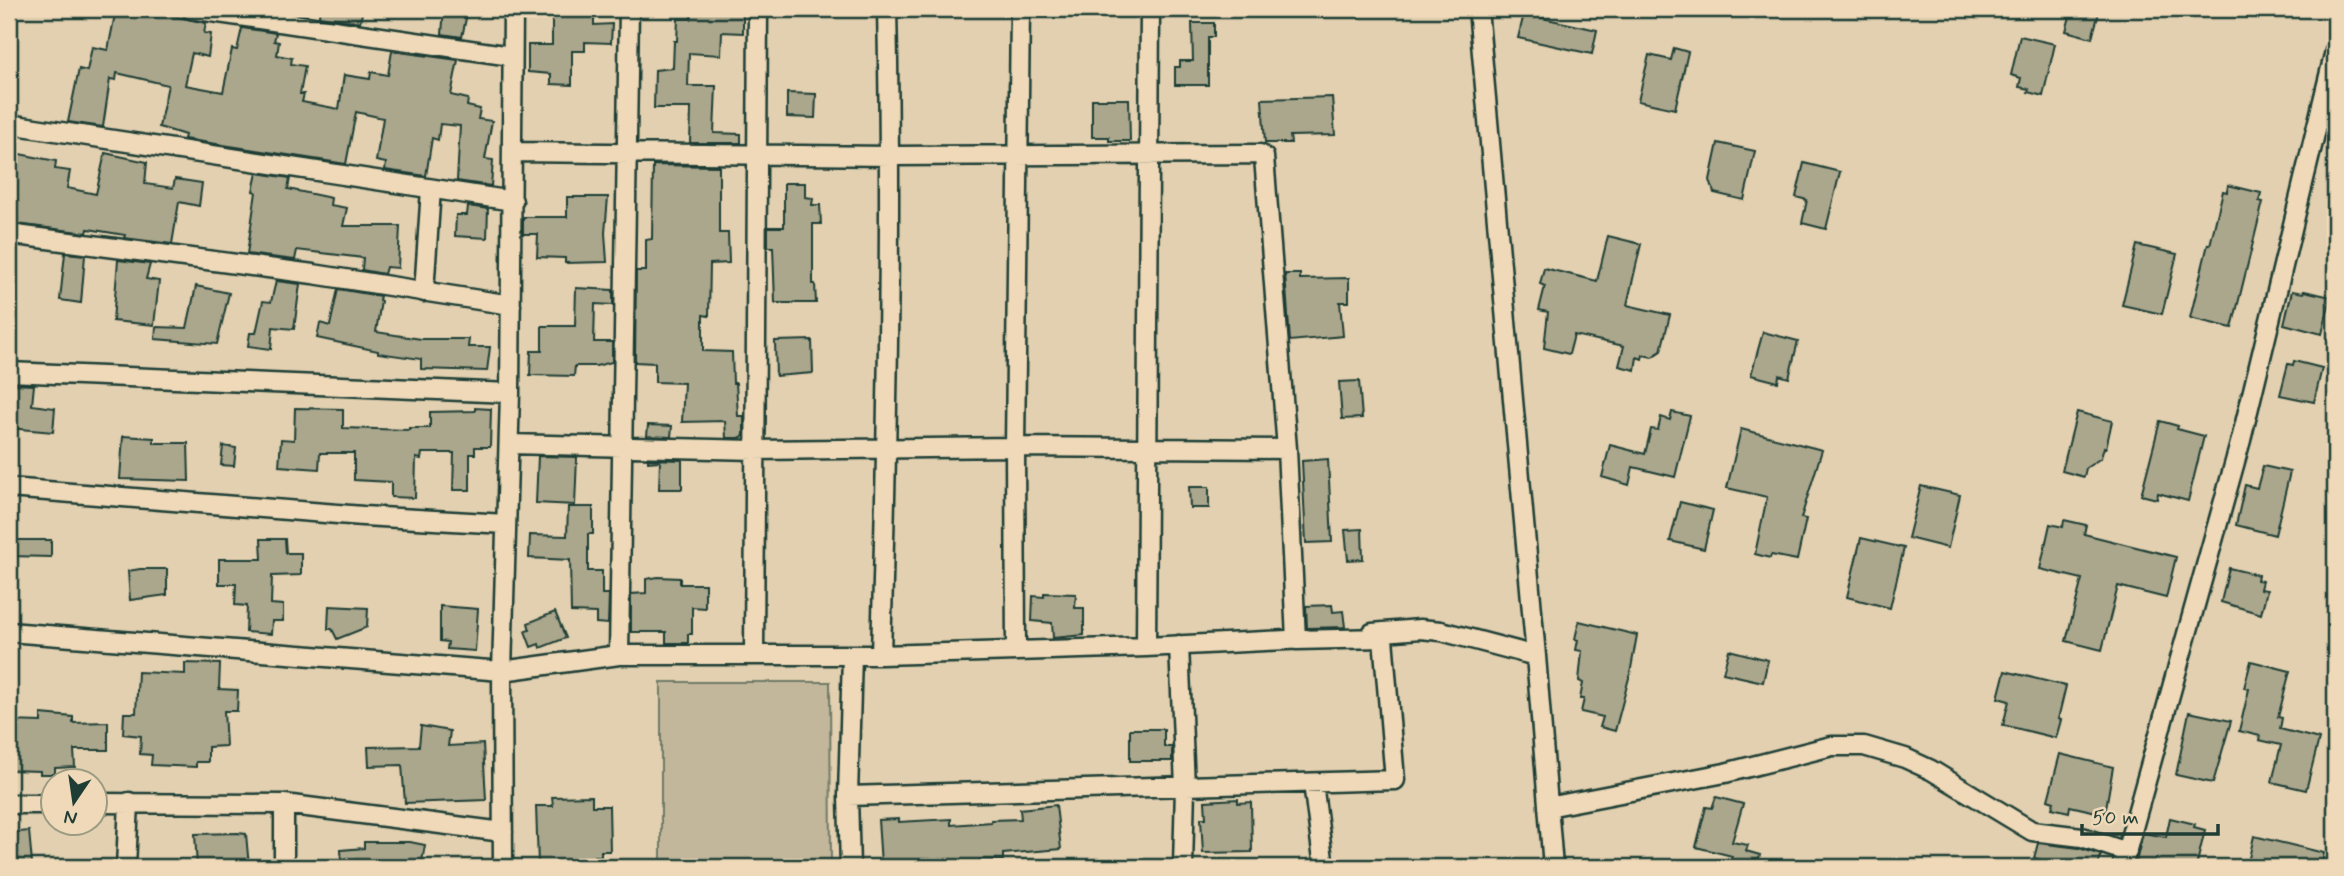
<svg xmlns="http://www.w3.org/2000/svg" width="2344" height="876" font-family="Mynerve,sans-serif">
<style>
.green{fill:#c2b79b;stroke:#707a68;stroke-width:2}
.building{fill:#aba78d;stroke:#1f3d34;stroke-width:2}
.lines{fill:none;stroke-linecap:round;stroke-linejoin:round}
.street-casing{stroke:#1f3d34;stroke-width:23}
.street{stroke:#efd9b8;stroke-width:18}
</style>
<rect width="100%" height="100%" fill="#e2d0b0"/>
<filter id="ink" filterUnits="userSpaceOnUse"><feTurbulence type="fractalNoise" baseFrequency=".0143" numOctaves="2"/><feDisplacementMap in="SourceGraphic" scale="14" xChannelSelector="R" yChannelSelector="G"/><feConvolveMatrix kernelMatrix="1 2 1 2 8 2 1 2 1" color-interpolation-filters="sRGB"/></filter>
<g filter="url(#ink)">
<path class="green" d="M661 682H830L831 867H661Z"/>
<path class="building" d="M116 9 158 17 159 13 206 23 204 33 211 34 208 57 192 53 185 85 223 92 232 49 237 50 242 28 276 33 274 41 279 42 277 55 292 58 291 64 305 66 300 94H304L302 102 339 109 344 75 370 79 371 72 388 75 392 51 458 60 451 95 468 99 467 106 480 109 478 119 492 121 485 159 493 160 491 186 457 181 460 126 440 124 438 140 432 138 426 176 385 170 386 163 376 161 383 118 356 112 346 164 184 139 185 135 159 127 168 85 117 73 116 80 110 79 103 127 68 122 79 69 87 71 92 47 108 50Z
M320 9H363L360 22 319 16Z
M444 9H468L462 37 442 34Z
M558 9H594V25L612 24 611 43 585 42V51H572V85L551 84V74L528 72V45H552V12H558Z
M701 9H721V12L743 13V33L722 32 721 55 689 53 688 86H716L714 133 741 134V143H690L691 108H654L655 70 673 68 674 41H677L678 19H691V13H701Z
M2072 9H2100L2092 38 2066 31Z
M1524 14 1597 30 1592 54 1518 38Z
M1192 23H1214V37H1208V85H1175V67H1180V61H1193Z
M2020 36 2055 44 2043 96 2028 92 2029 89 2019 87 2021 78 2011 75Z
M1674 48 1688 52 1675 109 1638 101 1649 55 1671 60Z
M787 93 816 94 815 118 787 117Z
M1332 97 1335 135 1290 136 1291 143H1265L1262 99Z
M1092 99H1129L1130 141H1109V137H1092Z
M1718 143 1755 151 1744 200 1714 193 1710 180Z
M9 152 56 161 55 169 70 171 67 188 96 194 105 153 147 162 145 184 173 188 175 179 202 183 199 206 179 202 172 244 124 238 125 235 88 229 87 233 9 223Z
M1804 163 1840 172 1826 229 1802 223 1807 200 1796 197Z
M653 165 719 166V233H728L729 263 710 264 709 316 703 315V351L732 352 733 383H736L738 416H744V436L739 438H726L725 421 682 422 684 383 655 382V363L635 362 636 271H646V240L652 239Z
M257 173 290 178 288 189 331 198 330 205 347 208 343 226H400L398 268 386 267 384 274 362 270 363 258 297 250 295 260 247 254 256 192 253 191Z
M784 183H805V197L813 198 812 205H820L821 224H813V284H815L816 303H775L773 247H768V227H784Z
M2228 185 2261 193 2259 201 2263 202 2232 328 2190 318 2208 244 2210 245 2223 191 2227 192Z
M567 197H608L605 233 607 262 565 263V258L537 257 538 234H523V217H567Z
M468 206 488 209 487 238 455 236 456 215H467Z
M1608 236 1641 244 1627 305 1670 315 1661 351 1652 357 1643 355 1642 359 1637 357 1635 370 1619 366 1624 346 1574 335 1569 354 1544 348 1548 312 1539 310 1545 286 1540 284 1544 268 1597 281Z
M2137 245 2177 254 2162 314 2122 305Z
M65 253 85 255 81 303 60 300Z
M118 260 150 264 146 279 159 281 154 325 113 321Z
M1285 274H1300V279L1349 278V302H1340L1343 336 1290 341Z
M276 281 300 284 294 329 273 327 271 349 248 346 250 333H256L263 301 271 302Z
M196 286 229 293 217 344 155 339 156 327 187 328Z
M576 288 613 290V305L595 304 594 342H612V362L596 366H575L574 376 530 375 531 351H542V326H575Z
M338 289 380 296 379 300 381 301 376 332 421 339H469L468 347H490L487 371 421 369V359L378 353V351L317 338 320 323 330 326Z
M2292 291 2303 293 2304 291 2331 297 2322 334 2284 324Z
M1763 332 1798 341 1789 378 1779 375 1778 382 1751 375Z
M812 340 813 373 776 376 775 341Z
M2294 361 2322 368 2314 402 2280 395 2288 364 2293 365Z
M1359 381 1362 418 1342 419 1339 382Z
M12 384 34 385 32 405 55 408 53 432 9 428V389L11 390Z
M295 408 343 409V428L409 430V428H430V412L475 411V408L491 409 490 447H475V454H470V490H453L454 453H422L421 459 416 458 415 498 391 497V482L354 480V453H320L319 469 279 466 281 439 294 440Z
M1672 412 1690 416 1675 477 1633 467 1629 485 1602 477 1610 445 1645 454 1651 429 1658 430 1661 417 1670 420Z
M2077 412 2112 421 2106 448 2104 447 2101 458 2086 468 2084 477 2062 471Z
M2160 421 2178 426 2177 429 2204 436 2188 501 2158 493 2157 499 2141 495Z
M648 425 672 426 671 437 647 436Z
M1741 429 1822 450 1801 518 1806 519 1797 560 1771 555 1770 558 1755 554 1767 497 1727 488Z
M123 436 154 438V443H188L189 481 120 479Z
M223 446 236 448 234 466 221 465Z
M538 456 577 457 575 505 536 503Z
M648 459 682 460V489H659L660 461 648 462Z
M1328 459 1332 542 1306 543 1302 461Z
M2263 466 2290 472 2275 535 2236 525 2245 485 2257 488Z
M1921 486 1960 495 1948 548 1908 538Z
M1189 487H1209V508H1190Z
M1680 502 1713 510 1704 549 1670 541Z
M568 507H593V534H588V571H602V594H609L608 624 596 623V613L571 612 570 560 529 558 530 535 567 536Z
M2064 520 2086 525 2084 534 2176 557 2166 598 2118 586 2102 650 2066 641 2082 579 2040 569 2050 524 2063 527Z
M1362 529 1363 559 1348 560 1345 530Z
M1861 538 1904 548 1890 608 1847 597Z
M261 539H285L286 553H301V575L272 576 271 604 283 605V621H272L271 634 246 632 247 606 235 605 236 584H219V559H262Z
M9 540H51V557L9 556Z
M2229 568 2258 575 2257 580 2262 581 2260 589 2267 590 2261 614 2221 602Z
M140 569H167V595L130 600 128 571Z
M658 577 680 578V584H705V608L692 607V634H688V643H666V632H631V594L646 593V579Z
M1044 593 1076 594 1075 608H1084V635L1053 638 1052 623 1032 621 1033 596 1044 597Z
M1332 605 1333 612 1343 611 1345 627 1307 628 1306 606Z
M329 606 368 608 367 627 337 639 332 629H328Z
M440 606 478 609 475 651 447 649 448 642 440 641Z
M555 612 566 638 540 648 539 644 531 647 525 631 530 630 528 623Z
M1579 621 1637 635 1630 674 1615 731 1600 727 1603 717 1581 712 1584 699H1580L1583 683 1579 681 1582 651 1576 650 1578 640 1575 639Z
M1729 650 1768 660 1763 682 1723 673Z
M2251 661 2290 671 2278 717 2282 718 2280 729 2319 739 2306 790 2272 782 2281 745 2259 740 2260 736 2239 731 2249 689 2244 688Z
M185 663 220 664 219 689 238 690 237 711H224L226 746 208 747V762H196V767L151 765 152 755 140 754 141 736 123 734 124 713H136L138 672 185 674Z
M2005 671 2066 686 2058 719 2061 720 2056 738 2003 725 2009 701 1998 698Z
M2189 712 2231 721 2213 783 2176 775Z
M41 714 73 717V723L108 722V750H74L75 767 55 768V774H40V771L10 770V721L41 722Z
M421 726 450 731 448 746 483 744 486 800 405 803 402 765 369 766 368 747 419 746Z
M1130 729H1164V747H1172V761H1130Z
M2060 754 2113 767 2105 814 2070 806 2069 812 2052 808 2054 802 2048 800Z
M592 796V806H609L610 851H601V856H594V861L538 864 536 806H553L552 797Z
M1716 797 1743 804 1732 842 1748 845 1746 851 1760 855 1757 867H1729L1732 856 1696 847 1706 807 1712 808Z
M1238 799V803L1251 802 1252 852 1203 853 1201 818H1206L1205 801Z
M1056 805 1061 849 1003 854V860H980V863H969V865L935 867V861L881 864 878 820 899 819V822L951 819V825L991 822V820L1021 819 1020 809Z
M2170 818 2195 824 2194 827 2205 830 2196 867H2156L2136 862 2143 833 2166 837Z
M29 831 32 863 9 865V833Z
M238 833 246 834 249 867H197L195 834Z
M2254 836 2324 853 2321 867H2247Z
M364 842H410L425 845 421 867H342L341 850 364 848Z
M2038 843 2079 848 2101 855 2098 867H2071L2034 858Z"/>
<g class="lines">
<defs>
<path id="street" d="M191 9 511 56
M1478 9 1536 656 1553 867
M9 124 513 201
M513 152 890 156 1260 154 1264 157 1287 449 1296 640 1383 638 1395 780 848 796
M9 234 313 274 511 305
M424 292 431 189
M9 372 510 393
M509 444 754 450 1015 447 1287 449
M9 488 363 516 506 524
M9 632 502 671 619 655H881L1146 647 1306 639
M1372 633 1420 629 1441 631 1536 656
M1179 645 1185 787 1183 867
M1146 647 1150 9
M1016 650 1015 447 1020 9
M619 655 629 9
M754 655 758 9
M881 655C887 439 892 224 887 9
M1313 783 1324 867
M94 803 284 804V867
M9 804H52
M284 804 503 832
M1548 807 1725 773 1832 746H1864L1905 758 1931 770 2032 831 2082 837 2127 852
M126 867 129 802
M503 867 502 671 510 393 513 9
M850 867 848 796 852 655
M2122 867 2241 440 2335 51"/>
</defs>
<use href="#street" class="street-casing"/>
<use href="#street" class="street"/>
</g>
</g>
<rect width="2344" height="876" fill="none" stroke="#efd9b8" stroke-width="35"/>
<rect x="18" y="18" width="2309" height="841" fill="none" stroke="#1f3d34" stroke-width="2.5" filter="url(#ink)"/>
<g transform="translate(74 802) rotate(193)"><circle r="33" fill="#efd9b8" stroke="#9c9b83" stroke-width="2"/>
<path d="M0-5L12 26L0 18L-12 26Z" fill="#1f3d34"/>
<text y="-10" font-size="19" font-weight="bold" text-anchor="middle" fill="#1f3d34">N</text>
</g>
<path d="M2082 824v10h136v-10" fill="none" stroke="#1f3d34" stroke-width="3.5"/>
<text x="2092" y="824" font-size="21" fill="#1f3d34" stroke="#efd9b8" stroke-width="5" paint-order="stroke">50 m</text>
</svg>
